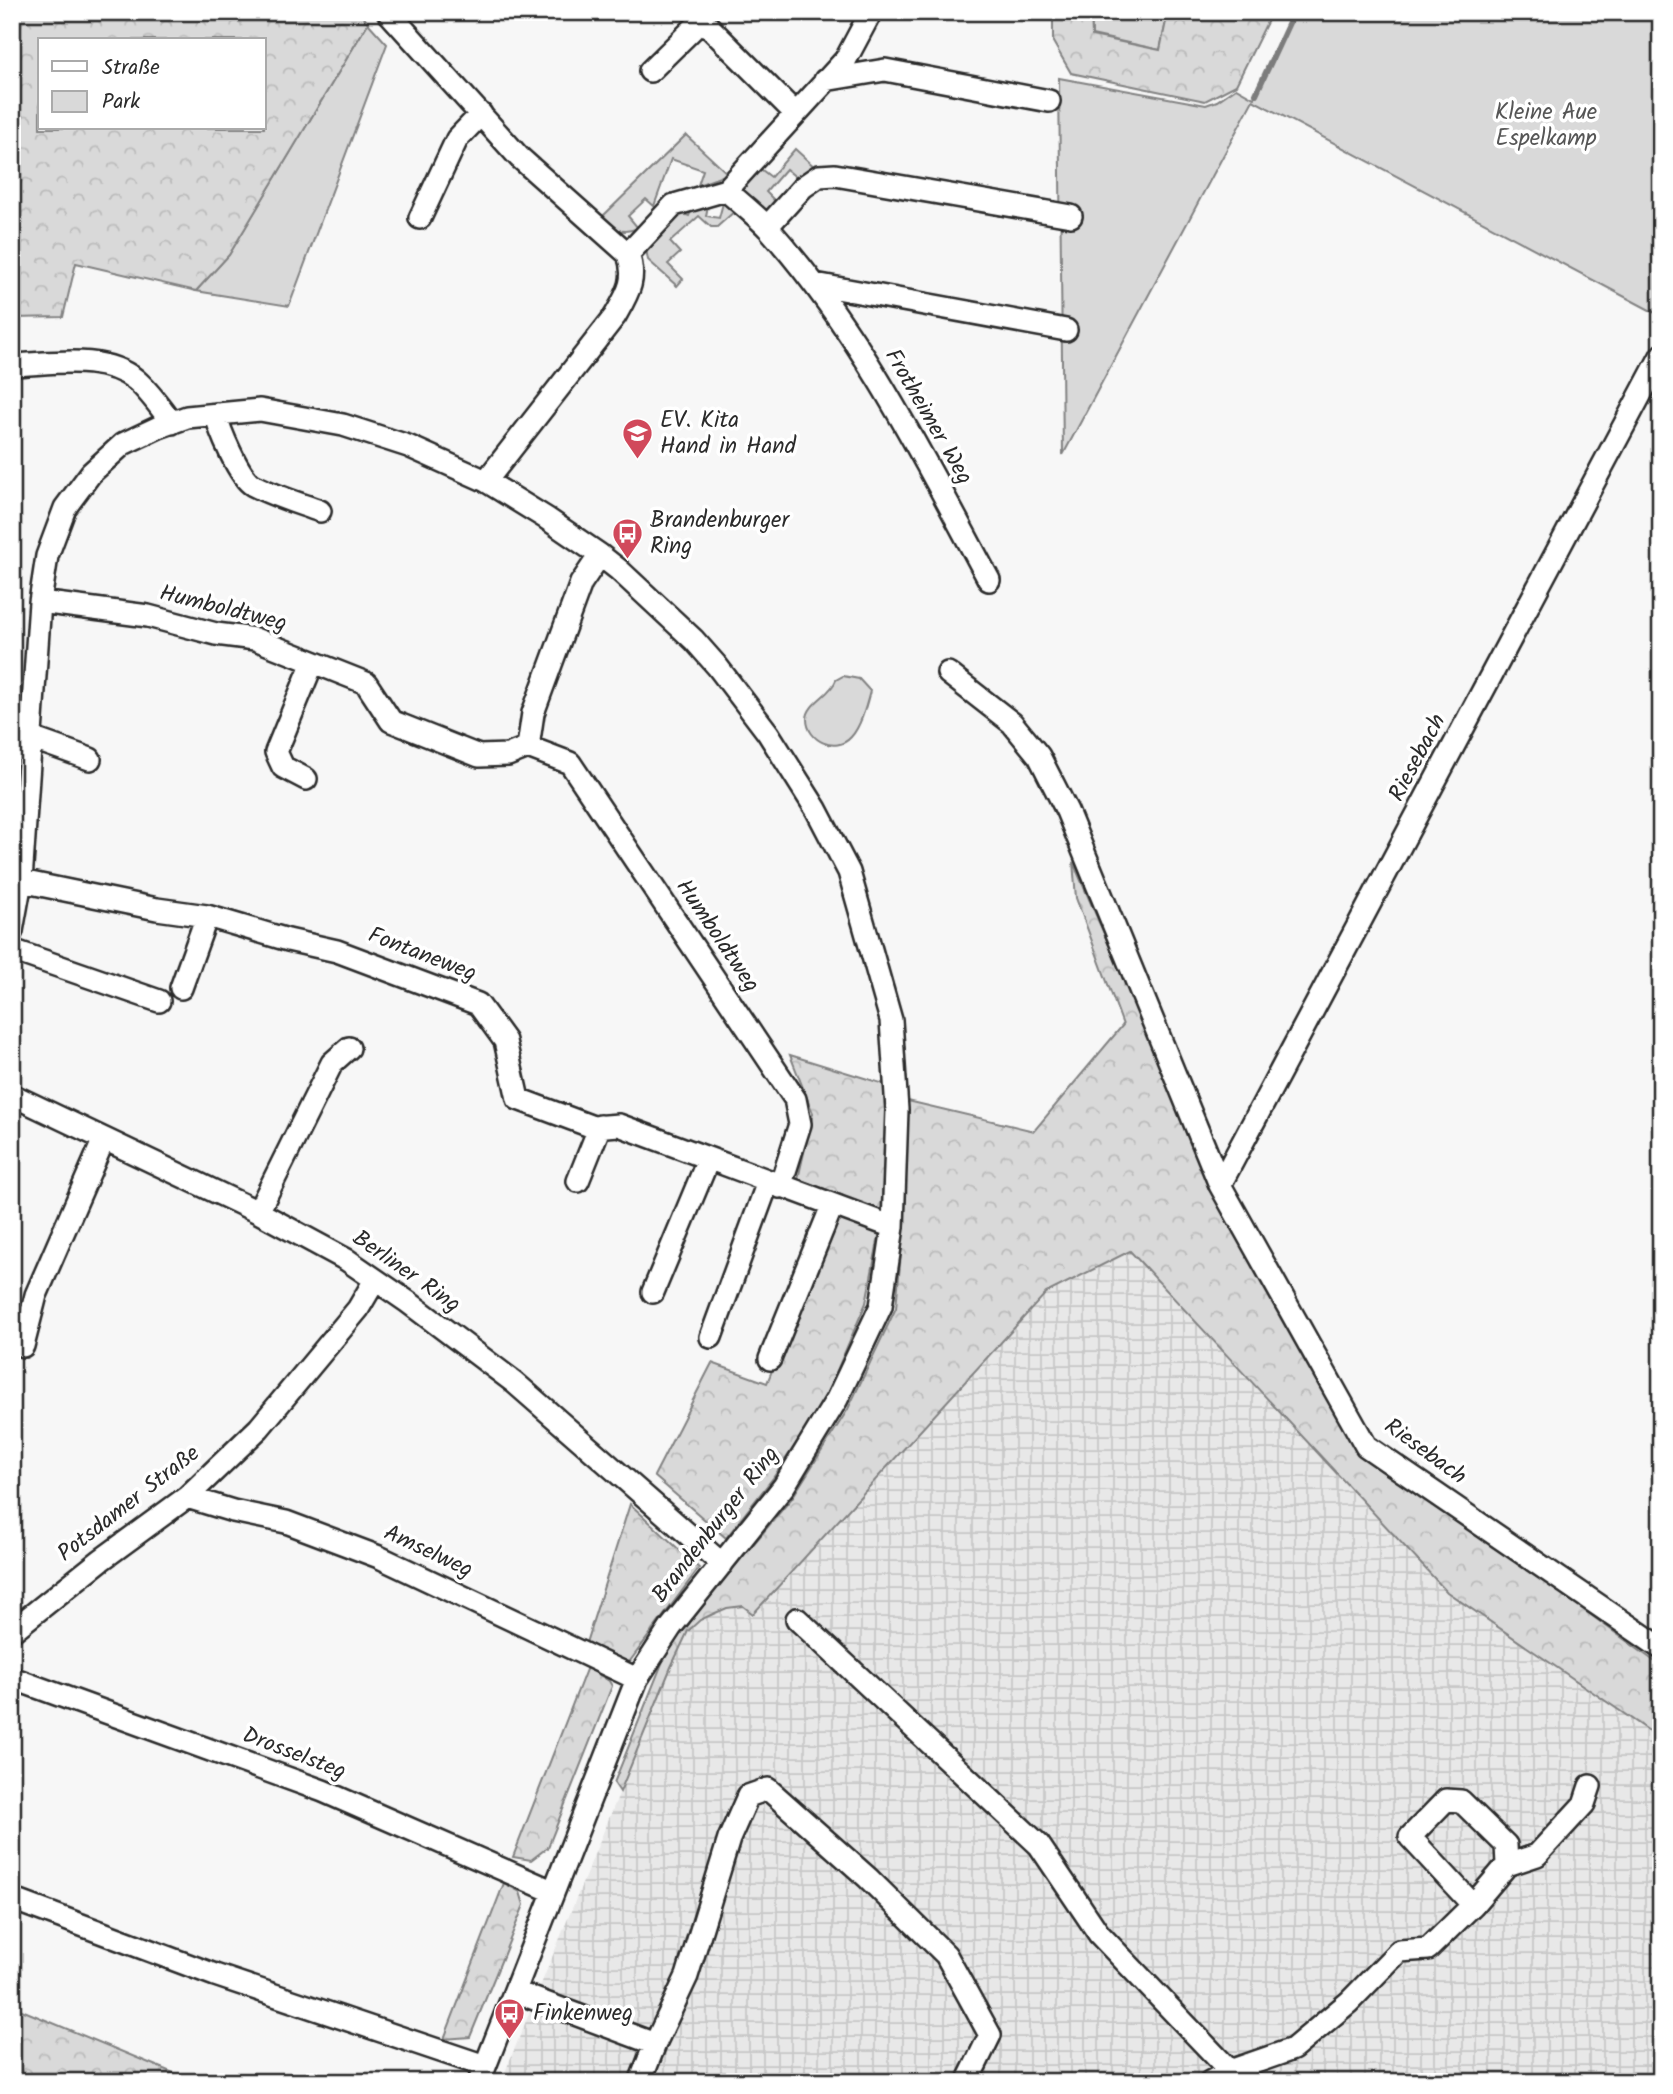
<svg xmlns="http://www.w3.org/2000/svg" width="1673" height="2094" font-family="Kalam,sans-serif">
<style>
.industrial{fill:url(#industrial-grid)}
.green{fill:#d9d9d9;stroke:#828282;stroke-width:2}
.forest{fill:url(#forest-crowns);stroke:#828282;stroke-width:2;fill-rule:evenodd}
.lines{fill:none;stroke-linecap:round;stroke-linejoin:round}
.stream{stroke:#7b7b7b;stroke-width:6}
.minor-casing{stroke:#2b2b2b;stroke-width:26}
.minor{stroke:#fff;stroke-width:21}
.labels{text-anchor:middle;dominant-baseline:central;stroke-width:7;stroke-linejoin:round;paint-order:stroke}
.park-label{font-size:23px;fill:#565656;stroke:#fff}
.street-label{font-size:23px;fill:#2b2b2b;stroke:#fff}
.poi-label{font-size:23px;fill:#2b2b2b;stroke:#fff;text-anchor:start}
</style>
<defs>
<pattern id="industrial-grid" width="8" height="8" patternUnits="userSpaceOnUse" patternTransform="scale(1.75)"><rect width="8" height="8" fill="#e8e8e8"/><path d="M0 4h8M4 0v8" fill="none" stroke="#c7c7c7"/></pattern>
<pattern id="forest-crowns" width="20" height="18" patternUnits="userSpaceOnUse" patternTransform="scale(1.75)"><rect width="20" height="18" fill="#d9d9d9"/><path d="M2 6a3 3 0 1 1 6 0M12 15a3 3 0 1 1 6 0" fill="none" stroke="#bababa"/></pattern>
</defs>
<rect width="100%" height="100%" fill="#f7f7f7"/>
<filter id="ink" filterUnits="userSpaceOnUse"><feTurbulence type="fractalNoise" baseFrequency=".0143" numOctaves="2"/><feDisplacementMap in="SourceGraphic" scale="14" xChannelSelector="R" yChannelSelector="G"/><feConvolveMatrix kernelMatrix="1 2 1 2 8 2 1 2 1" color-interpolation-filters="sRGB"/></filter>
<g filter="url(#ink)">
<path class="industrial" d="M1131 1251 1447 1592 1661 1739 1660 2082H501L671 1667 688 1631 700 1620 727 1608 743 1606 753 1614 1046 1293Z"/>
<path class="green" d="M1091 12H1168L1160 50 1092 35Z
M1293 12H1661V316L1253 100 1063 455 1059 78 1206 105 1217 101 1236 88 1254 98Z
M368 23 387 44 289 306 196 291 229 255Z
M686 135 728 174 698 185 703 170 671 159 654 206 646 199 628 216 638 228C622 235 614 229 600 219Z
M795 149 817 169 798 179 786 169 766 192 777 203 768 212 764 211 741 188 758 167 771 177Z
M709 200 706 216 719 218 723 203 736 207V210L717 227H711L699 216 670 242 680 253 668 264 683 279 677 286 648 260 646 249 678 212 689 216 693 206Z
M843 676 859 679 870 691C866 706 861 726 851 737 836 754 807 741 807 719 807 703 831 695 836 680Z"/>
<path class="forest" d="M12 12H360L368 23 229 255 196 291 76 263 63 317 12 318ZM264 40V128H40V40Z
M1053 12H1091L1092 36 1160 50 1168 12H1272L1236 85 1205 101 1071 73 1053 42Z
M1073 862 1207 1171 1363 1449 1661 1666V1739L1447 1592 1130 1251 1046 1293 753 1614 743 1606 727 1608 713 1614 700 1620 688 1631 671 1667 620 1792 614 1783 663 1661 678 1634 792 1498 848 1409 896 1308 905 1210 908 1101 1034 1131 1123 1025 1076 898Z
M790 1055 884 1084 886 1130 880 1231 866 1303 823 1403 773 1478 726 1538 654 1476 712 1363 767 1383 842 1195 798 1179 813 1113Z
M630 1504 699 1568 627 1665 585 1646Z
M587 1667 609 1681 612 1686 548 1847 531 1860 513 1857Z
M504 1883 520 1892 524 1905 470 2037 444 2039Z
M12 2006 195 2082H12Z"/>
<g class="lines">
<path class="stream" d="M1256 94 1294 12"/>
<defs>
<path id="minor" d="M388 12 519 157 628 254C637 280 628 293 615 316L486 481
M650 71 702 20 795 113
M825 80 885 70 1049 101
M726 190 846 59 871 12
M420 218 457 139 481 114
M767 227 803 187 819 176 835 175 1071 216
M628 254 674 205 726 190C740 203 756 215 769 229 861 332 924 459 989 580
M815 284 1066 330
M12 365C52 364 102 353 136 380 150 392 161 408 172 423
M216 414C219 430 239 477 253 485 274 496 298 503 320 511
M40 602 148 616 216 634 255 639 366 683 391 721 479 756 508 755 528 747 570 763 795 1099 800 1124 780 1187
M948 673 1012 723 1039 756 1067 811 1220 1185 1366 1446 1661 1648
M31 738 90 759
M528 747 533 713 581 583 600 555
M306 779 283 767 276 752 313 662
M21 881 157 909 207 916 288 940 337 951 478 1004 505 1041 518 1099 593 1127 619 1125 893 1227
M12 931 21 881 40 602 47 556 65 508 91 473 123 444 159 427 187 417 260 410 343 425 408 446 486 481 546 518 600 555 619 570 694 640 717 666 768 733 816 809 849 872 891 1020 897 1110 893 1227 881 1306 837 1399 784 1486 671 1627 637 1679 479 2082
M12 950 159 1001
M181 988 207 916
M12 1095 258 1212 347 1260 408 1302 514 1382 722 1564
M578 1181 600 1126
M1220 1185 1661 356
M258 1212 332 1063 349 1048
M653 1292 708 1160
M711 1337 768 1182
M23 1346 36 1295 104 1139
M770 1359 832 1206
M187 1497 233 1511 286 1522 379 1557 637 1679
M797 1619 1039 1845 1099 1934 1230 2071 1236 2082
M12 1631 101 1560 187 1497 259 1428 358 1309 375 1280
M12 1678 323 1791 552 1891
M1507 1865 1537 1855 1584 1804 1590 1786
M12 1899 215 1975 485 2066
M516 1992 655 2044 687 1976 729 1839 748 1796 768 1789 868 1878 946 1955 990 2035 967 2082
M640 2082 655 2044
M1210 2082 1230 2071 1293 2049 1349 2002 1399 1951 1428 1949 1473 1905 1507 1865 1506 1845 1461 1801 1446 1800 1410 1837 1473 1905"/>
</defs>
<use href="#minor" class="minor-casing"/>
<use href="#minor" class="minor"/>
</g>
</g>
<defs>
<symbol id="school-pin" viewBox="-11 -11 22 30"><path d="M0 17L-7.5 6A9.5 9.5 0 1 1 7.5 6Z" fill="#d1495b" stroke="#fff"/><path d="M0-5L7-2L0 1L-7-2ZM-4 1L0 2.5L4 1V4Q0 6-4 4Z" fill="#fff"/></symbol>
<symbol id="bus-pin" viewBox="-11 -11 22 30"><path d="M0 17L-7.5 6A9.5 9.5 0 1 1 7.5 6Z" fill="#d1495b" stroke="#fff"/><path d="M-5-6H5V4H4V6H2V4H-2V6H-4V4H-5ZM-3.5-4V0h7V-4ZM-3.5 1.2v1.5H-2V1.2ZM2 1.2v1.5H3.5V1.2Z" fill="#fff"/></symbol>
</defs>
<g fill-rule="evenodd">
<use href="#school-pin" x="620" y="416" width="35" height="47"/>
<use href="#bus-pin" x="610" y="516" width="35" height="47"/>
<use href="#bus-pin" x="492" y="1996" width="35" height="47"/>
</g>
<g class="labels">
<g class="park-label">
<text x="1546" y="113">Kleine Aue<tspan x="1546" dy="26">Espelkamp</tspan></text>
</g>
<g class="street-label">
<text transform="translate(928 417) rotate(60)">Frotheimer Weg</text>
<text transform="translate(223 609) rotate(14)">Humboldtweg</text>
<text transform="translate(1418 758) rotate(-62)">Riesebach</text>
<text transform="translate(717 936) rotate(56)">Humboldtweg</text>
<text transform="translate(422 955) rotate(21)">Fontaneweg</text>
<text transform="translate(406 1272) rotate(35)">Berliner Ring</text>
<text transform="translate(1425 1452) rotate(36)">Riesebach</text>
<text transform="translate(129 1504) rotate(-38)">Potsdamer Straße</text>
<text transform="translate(716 1525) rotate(-52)">Brandenburger Ring</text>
<text transform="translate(428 1552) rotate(25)">Amselweg</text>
<text transform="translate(294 1754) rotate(21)">Drosselsteg</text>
</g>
<g class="poi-label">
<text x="660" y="421">EV. Kita<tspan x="660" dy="26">Hand in Hand</tspan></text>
<text x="650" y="521">Brandenburger<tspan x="650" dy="26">Ring</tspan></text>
<text x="533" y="2014">Finkenweg</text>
</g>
</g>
<rect width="1673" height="2094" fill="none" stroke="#fff" stroke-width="42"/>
<rect x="21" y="21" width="1631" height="2052" fill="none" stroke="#2b2b2b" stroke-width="2.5" filter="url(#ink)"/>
<rect x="38" y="38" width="228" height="91" fill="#ffffff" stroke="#aaaaaa" stroke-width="2"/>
<rect x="52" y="61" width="35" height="10" fill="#ffffff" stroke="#aaaaaa" stroke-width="2"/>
<text x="102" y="74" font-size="21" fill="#2b2b2b">Straße</text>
<rect x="52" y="91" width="35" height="21" fill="#d9d9d9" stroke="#aaaaaa" stroke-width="2"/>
<text x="102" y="108" font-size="21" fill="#2b2b2b">Park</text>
</svg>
